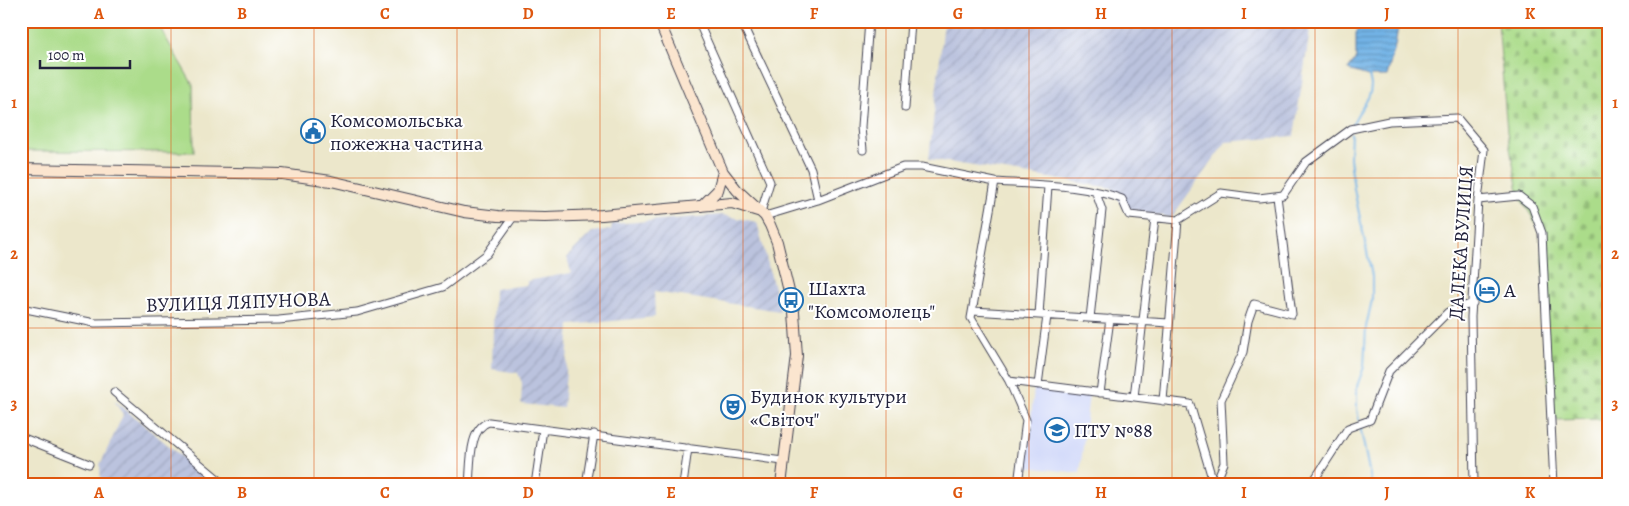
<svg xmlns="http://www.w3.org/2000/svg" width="1629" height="506" font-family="Alegreya,serif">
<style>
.built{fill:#d1d9f9}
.industrial{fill:url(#industrial-furrows)}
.cemetery{fill:url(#cemetery-stones);stroke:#667f62}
.garden{fill:#abdc8a;stroke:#667f62}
.water{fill:url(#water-rules);stroke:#4a6a90}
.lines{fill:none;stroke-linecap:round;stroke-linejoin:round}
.stream{stroke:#72b3e6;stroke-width:2}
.street-casing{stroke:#404051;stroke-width:9}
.secondary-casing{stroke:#404051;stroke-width:12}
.street{stroke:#fff;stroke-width:7}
.secondary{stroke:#fbe5cf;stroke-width:10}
.grid{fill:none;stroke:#de560e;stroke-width:1;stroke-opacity:0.55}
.labels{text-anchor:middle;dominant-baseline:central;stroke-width:4;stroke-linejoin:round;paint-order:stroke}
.poi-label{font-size:20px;fill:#22223b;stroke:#fff;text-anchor:start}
.street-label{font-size:20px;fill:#22223b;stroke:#fff}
.neatline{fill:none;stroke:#de560e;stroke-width:2}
.grid-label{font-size:16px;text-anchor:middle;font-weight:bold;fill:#de560e}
</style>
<defs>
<pattern id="industrial-furrows" width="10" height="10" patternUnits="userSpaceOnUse" patternTransform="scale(1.25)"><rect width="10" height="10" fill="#bbc3de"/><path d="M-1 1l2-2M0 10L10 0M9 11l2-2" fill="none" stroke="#a0a7bf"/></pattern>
<pattern id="cemetery-stones" width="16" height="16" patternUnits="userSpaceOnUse" patternTransform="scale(1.25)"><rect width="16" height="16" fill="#abdc8a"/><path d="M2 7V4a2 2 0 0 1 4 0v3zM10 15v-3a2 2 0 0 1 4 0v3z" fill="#93bc78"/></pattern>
<pattern id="water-rules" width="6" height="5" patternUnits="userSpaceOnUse" patternTransform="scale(1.25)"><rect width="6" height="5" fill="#72b3e6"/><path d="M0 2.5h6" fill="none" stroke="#5d91bc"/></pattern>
</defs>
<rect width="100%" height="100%" fill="#fff"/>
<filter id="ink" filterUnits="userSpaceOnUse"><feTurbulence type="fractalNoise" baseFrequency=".02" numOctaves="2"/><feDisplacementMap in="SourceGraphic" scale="10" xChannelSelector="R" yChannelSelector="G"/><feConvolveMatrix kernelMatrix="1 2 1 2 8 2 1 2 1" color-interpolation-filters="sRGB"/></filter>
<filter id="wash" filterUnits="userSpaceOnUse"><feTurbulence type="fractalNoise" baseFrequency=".0096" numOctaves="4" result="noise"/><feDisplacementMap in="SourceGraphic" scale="20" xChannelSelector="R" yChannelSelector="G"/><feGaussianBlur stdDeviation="1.12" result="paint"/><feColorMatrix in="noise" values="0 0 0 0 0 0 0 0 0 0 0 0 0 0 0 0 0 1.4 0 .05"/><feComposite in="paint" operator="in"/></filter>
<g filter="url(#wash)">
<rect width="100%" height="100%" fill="#ece7cb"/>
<path class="built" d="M1034 388 1089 394 1080 473 1026 467Z"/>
<path class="industrial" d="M944 21H1284L1310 30 1294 136 1226 142 1171 218 1122 207 1112 188 929 159Z
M722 215 757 222 780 311 654 292 655 317 570 325 563 408 521 404 522 383 518 373 492 369 494 289 527 285V281L571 273 567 257 592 232 611 230 612 224Z
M114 400 216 485H101L100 465 123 415Z"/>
<path class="cemetery" d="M1498 21H1602L1608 39V418L1603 419 1550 420 1542 233 1519 196 1507 132Z"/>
<path class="garden" d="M21 21H143L159 26 193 85 194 152 21 151Z"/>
<path class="water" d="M1363 21H1399L1395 46 1387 76H1368L1348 70 1356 58V33Z"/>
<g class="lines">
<path class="stream" d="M1352 126C1356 112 1371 101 1371 86 1371 82 1369 78 1369 74
M1351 133 1350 158 1354 189 1372 276V300L1366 327 1364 367 1357 386V409L1359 421
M1360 426 1372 485"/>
</g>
</g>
<g filter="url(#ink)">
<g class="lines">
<defs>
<path id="street" d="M698 21 770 182 761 212
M741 21 811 169 818 200
M905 108 911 21
M863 150 861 127 869 21
M995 182C1036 185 1083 184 1122 199L1129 215 1178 220 1163 401
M1478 200 1519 196 1532 206 1542 233 1554 485
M765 216 818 200 903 167H922L995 182 971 318 1009 381 1026 420 1018 485
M1178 220 1221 193 1259 198 1283 195 1306 162 1351 129 1389 121 1457 118 1484 150 1478 200 1471 317 1474 485
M21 308 95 323 279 320 357 312 443 287 487 254 514 216
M973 311 1169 323
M1039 315 1048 186
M1090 318 1102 210 1096 193
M1009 381 1190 404 1214 485
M1038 385 1047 316
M114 392 225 485
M1100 393 1110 319
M1134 397 1155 218
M21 437 89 464
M469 485C471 467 468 428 489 422L783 461
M535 485 543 429
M586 485 594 434
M683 485 688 448
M1215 485 1224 463 1221 400 1243 352 1248 321 1254 304 1292 314 1277 196
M1311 485 1348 428 1370 420 1389 371 1448 312 1473 303"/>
<path id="secondary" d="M659 21 723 172 737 190 765 216 770 225 777 242 794 312 797 356 781 485
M21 169 282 174 331 181 464 212 498 216 545 217 602 215 732 203 761 212
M702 206 718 190 723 172"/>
</defs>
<use href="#street" class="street-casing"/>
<use href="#secondary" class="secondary-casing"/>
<use href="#street" class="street"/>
<use href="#secondary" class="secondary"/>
</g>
</g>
<path class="grid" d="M171 21V485M314 21V485M457 21V485M600 21V485M743 21V485M886 21V485M1029 21V485M1172 21V485M1315 21V485M1458 21V485M21 178H1608M21 328H1608"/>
<defs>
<symbol id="civic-ring" viewBox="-11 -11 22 22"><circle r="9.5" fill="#fff" stroke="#1f6fb2" stroke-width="1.5"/><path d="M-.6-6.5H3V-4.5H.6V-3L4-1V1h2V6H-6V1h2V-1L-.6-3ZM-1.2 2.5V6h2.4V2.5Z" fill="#1f6fb2"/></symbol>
<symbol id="hotel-ring" viewBox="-11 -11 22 22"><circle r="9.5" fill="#fff" stroke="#1f6fb2" stroke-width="1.5"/><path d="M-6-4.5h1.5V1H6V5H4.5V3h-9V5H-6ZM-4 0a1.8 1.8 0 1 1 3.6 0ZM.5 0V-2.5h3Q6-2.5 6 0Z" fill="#1f6fb2"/></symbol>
<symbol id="bus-ring" viewBox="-11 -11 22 22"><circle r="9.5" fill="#fff" stroke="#1f6fb2" stroke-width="1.5"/><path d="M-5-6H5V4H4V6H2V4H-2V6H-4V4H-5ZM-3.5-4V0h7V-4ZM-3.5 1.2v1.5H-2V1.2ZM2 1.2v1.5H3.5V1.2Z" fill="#1f6fb2"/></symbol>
<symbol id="theatre-ring" viewBox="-11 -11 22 22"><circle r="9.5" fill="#fff" stroke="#1f6fb2" stroke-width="1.5"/><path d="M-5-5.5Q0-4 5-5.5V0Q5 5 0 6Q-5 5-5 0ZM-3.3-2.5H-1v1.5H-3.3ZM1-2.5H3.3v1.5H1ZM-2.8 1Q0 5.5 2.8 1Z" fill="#1f6fb2"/></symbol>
<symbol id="university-ring" viewBox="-11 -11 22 22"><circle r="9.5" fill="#fff" stroke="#1f6fb2" stroke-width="1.5"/><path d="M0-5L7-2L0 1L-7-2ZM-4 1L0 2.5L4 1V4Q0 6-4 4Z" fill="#1f6fb2"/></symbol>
</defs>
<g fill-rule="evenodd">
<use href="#civic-ring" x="299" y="117" width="28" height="28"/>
<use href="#hotel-ring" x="1473" y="276" width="28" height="28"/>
<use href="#bus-ring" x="777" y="286" width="28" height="28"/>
<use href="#theatre-ring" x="719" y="393" width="28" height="28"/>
<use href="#university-ring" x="1043" y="416" width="28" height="28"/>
</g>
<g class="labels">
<g class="poi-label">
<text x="330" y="120">Комсомольська<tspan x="330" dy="23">пожежна частина</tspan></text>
<text x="808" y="288">Шахта<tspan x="808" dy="23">"Комсомолець"</tspan></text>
<text x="1504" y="290">А</text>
<text x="750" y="396">Будинок культури<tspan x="750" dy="23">«Світоч"</tspan></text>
<text x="1074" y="430">ПТУ №88</text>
</g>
<g class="street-label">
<text transform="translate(1461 243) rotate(-86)">ДАЛЕКА ВУЛИЦЯ</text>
<text transform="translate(238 302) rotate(-2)">ВУЛИЦЯ ЛЯПУНОВА</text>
</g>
</g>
<rect width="1629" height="506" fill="none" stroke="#fff" stroke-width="55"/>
<path d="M40 60v8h90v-8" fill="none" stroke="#22223b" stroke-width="2.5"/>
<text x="48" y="60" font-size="15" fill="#22223b" stroke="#ffffff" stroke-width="4" paint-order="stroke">100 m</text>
<rect x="28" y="28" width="1574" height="450" class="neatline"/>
<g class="grid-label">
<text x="99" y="19">A</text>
<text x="242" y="19">B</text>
<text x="385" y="19">C</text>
<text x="528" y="19">D</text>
<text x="671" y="19">E</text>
<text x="814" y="19">F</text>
<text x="958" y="19">G</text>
<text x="1101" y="19">H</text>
<text x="1244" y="19">I</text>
<text x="1387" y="19">J</text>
<text x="1530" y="19">K</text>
<text x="14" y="108">1</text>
<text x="1615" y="108">1</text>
<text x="14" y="259">2</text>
<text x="1615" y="259">2</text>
<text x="14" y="409">3</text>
<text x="1615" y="409">3</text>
<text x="99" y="498">A</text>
<text x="242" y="498">B</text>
<text x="385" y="498">C</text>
<text x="528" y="498">D</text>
<text x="671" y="498">E</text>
<text x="814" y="498">F</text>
<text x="958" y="498">G</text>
<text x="1101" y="498">H</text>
<text x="1244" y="498">I</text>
<text x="1387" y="498">J</text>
<text x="1530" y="498">K</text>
</g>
</svg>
